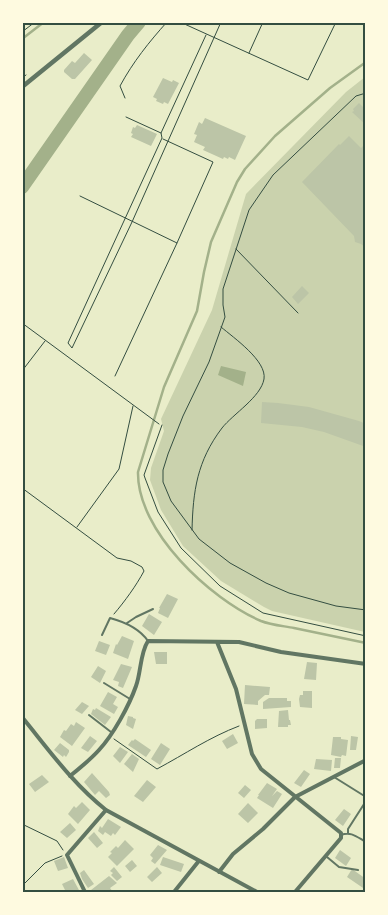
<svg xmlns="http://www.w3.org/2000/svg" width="388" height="915" font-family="Lora,serif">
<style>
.green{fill:#cad2ad}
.water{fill:#a3b18a}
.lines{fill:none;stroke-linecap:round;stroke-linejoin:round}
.stream{stroke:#a3b18a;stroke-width:2.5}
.river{stroke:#a3b18a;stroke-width:14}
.building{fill:#bcc5a7}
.path{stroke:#344e41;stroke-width:1}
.service{stroke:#617663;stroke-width:2}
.minor{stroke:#617663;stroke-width:4}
.tertiary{stroke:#617663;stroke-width:4.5}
.neatline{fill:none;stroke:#344e41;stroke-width:2}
</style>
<rect width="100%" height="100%" fill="#e9edc9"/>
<path class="green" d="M365 77V632L272 611 264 607 221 581 183 546 161 510 150 480 151 468 164 431 161 419 212 310 246 194 346 92Z"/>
<path class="water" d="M221 366 246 372 243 386 218 375Z"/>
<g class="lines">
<path class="stream" d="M22 39 44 22
M366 62 330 88 275 136 245 169 237 182 211 242 204 272 197 311 164 387 138 472C137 531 210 599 261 621 271 625 284 626 294 628 318 633 342 638 366 643"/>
<path class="river" d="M22 187 128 35 139 22"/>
</g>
<path class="building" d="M84 53 92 60 75 79H72L64 72V70L72 61 75 63Z
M163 78 172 82 173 80 179 83 168 104 164 102 163 104 156 101 157 99 153 97Z
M359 103 366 110V125L352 112 354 111 353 109Z
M205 118 246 136 235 160 229 157 228 159 224 157 223 159 203 150 205 147 194 142 197 135 194 134 199 122 202 124Z
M137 125 157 134 151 146 131 137 133 134 131 133 133 127 135 128Z
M349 136 361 148 366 143V248L361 244 355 242 354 236 302 182 339 144 340 145Z
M302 286 309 293 298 304 292 297Z
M262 402 278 403 309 407 359 421 366 424V447L324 432 302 427 261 423Z
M167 594 178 599 168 618 158 613 160 608H159Z
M149 614 162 622 154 635 142 626Z
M122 636 134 641 128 659 113 653 116 644 117 645Z
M99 641 110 645 106 655 95 651Z
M154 652H167V664H156Z
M307 662 317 663 316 680 304 679Z
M121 664 132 667 123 688 118 686 119 682 113 680Z
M98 666 106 671 100 683 91 677Z
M245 685 270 687 269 695H265L258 701V705L244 704Z
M303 691H312V708L300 707 299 699 300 695H303Z
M108 692 117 697 113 704 118 707 114 714 100 706Z
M269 698H287V701H291V707L263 709V702Z
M82 702 89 706 82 714 75 710Z
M96 708 111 717 105 725 91 714 93 709 95 710Z
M288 710 289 720H290L291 725H288V727H278L279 711Z
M128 716 133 717V718L136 719 133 729 126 725Z
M257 719H267V728L255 729V721Z
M76 722 85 728 72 746 60 737 64 730 66 731 71 724 74 726Z
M233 734 238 743 227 749 222 741Z
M90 736 97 741 88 752 81 748Z
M351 736 358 737 356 750H350Z
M333 737H341V739L348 740 346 756 342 755 341 757 331 755Z
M135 739 151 750 146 757 128 745 132 740 133 741Z
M60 743 69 750V752L66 757 64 755 63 757 54 750Z
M161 743 170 749 160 765 151 759Z
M120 747 128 752 120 763 113 756Z
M132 754 139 759 133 772 124 764Z
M335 758H341L340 768H334Z
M316 759 332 760 331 771 314 769Z
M304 770 310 774 301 787 294 783Z
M92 773 109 792 110 795 106 798 99 791 95 795 84 782Z
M42 775 49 782 35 792 29 784Z
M147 780 156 787 143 802 134 796Z
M267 783 277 789 272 796 277 791 282 794 273 808 257 798 259 795H258Z
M245 785 251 790 244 798 238 793Z
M82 802 90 810 78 824 68 814 74 806 76 808Z
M248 803 258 813 248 823 238 814Z
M344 809 351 814 343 826 335 820Z
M108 819 121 827 115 835 113 833 111 836 105 832 103 835 98 831 100 826 102 828Z
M70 823 76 830 67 838 60 832Z
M94 832 103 843 97 848 88 838Z
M125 840 134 849 117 866 108 857 112 853 110 852 116 846 118 848Z
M158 845 167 850 155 864 151 861 153 858 150 855Z
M340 850 351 858 346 866 335 858Z
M64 857 68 868 58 871 54 861Z
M163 857 184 864 181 872 160 865Z
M132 860 137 866 130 872 125 866Z
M114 867 122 877 117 881 111 875 113 873 110 871Z
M157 867 162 873 152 882 147 877Z
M352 869 366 879V890L347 877Z
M84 870 94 884 88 888 82 879 80 873Z
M109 876 117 883 110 888 113 892H93L91 890Z
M73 879 80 892H66L62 884Z"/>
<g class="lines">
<path class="path" d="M180 22 308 80 336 22
M22 32 35 22
M206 35 161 133 162 138 68 343 72 348 132 222 221 22
M249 53 263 22
M22 78 26 75
M366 93 356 96 273 175 249 210 223 289V305L225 317 209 362 183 416 168 454 163 470V482L171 501 199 539 230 563 266 583 289 593 336 606 366 610
M125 98 120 86C133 62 149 42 167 22
M126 117 161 133
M163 139 213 162 177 243
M80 196 177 243 115 376
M236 249 298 313
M22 323 159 424
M22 371 45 341
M162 425 144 475 145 478 158 512 181 548 220 586 263 613 366 636
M22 488 117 558 131 561 142 567 144 571C136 586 125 601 114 614
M77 527 119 469 133 406
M192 530C193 491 197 461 222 428 233 414 261 397 264 379 267 361 234 338 221 327
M114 739 157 769C185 754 210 737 239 726
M22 824 57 841 63 850
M22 886 45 863 62 856"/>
<path class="service" d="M127 623 136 617 153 609
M102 635 110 618C125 622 139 628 148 641
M104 683 130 699
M89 715 111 732
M334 777 366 797
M348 833V829L366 801
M341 835C351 831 357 837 366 842
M327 857 339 867 358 870"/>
<path class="minor" d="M217 642 236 689 252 754 261 769 341 833V838L295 892
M22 717C49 750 73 784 106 810L257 892
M70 776C80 768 90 760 99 750 113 735 129 706 136 686 141 673 140 653 148 641L239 642 281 652 366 664
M219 872 233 854 263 829 295 797 366 760
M85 892 67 855 106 810
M174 892 198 862"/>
<path class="tertiary" d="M22 87 102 22"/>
</g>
<rect width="388" height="915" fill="none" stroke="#fefae0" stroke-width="48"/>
<rect x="24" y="24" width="340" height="867" class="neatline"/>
</svg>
